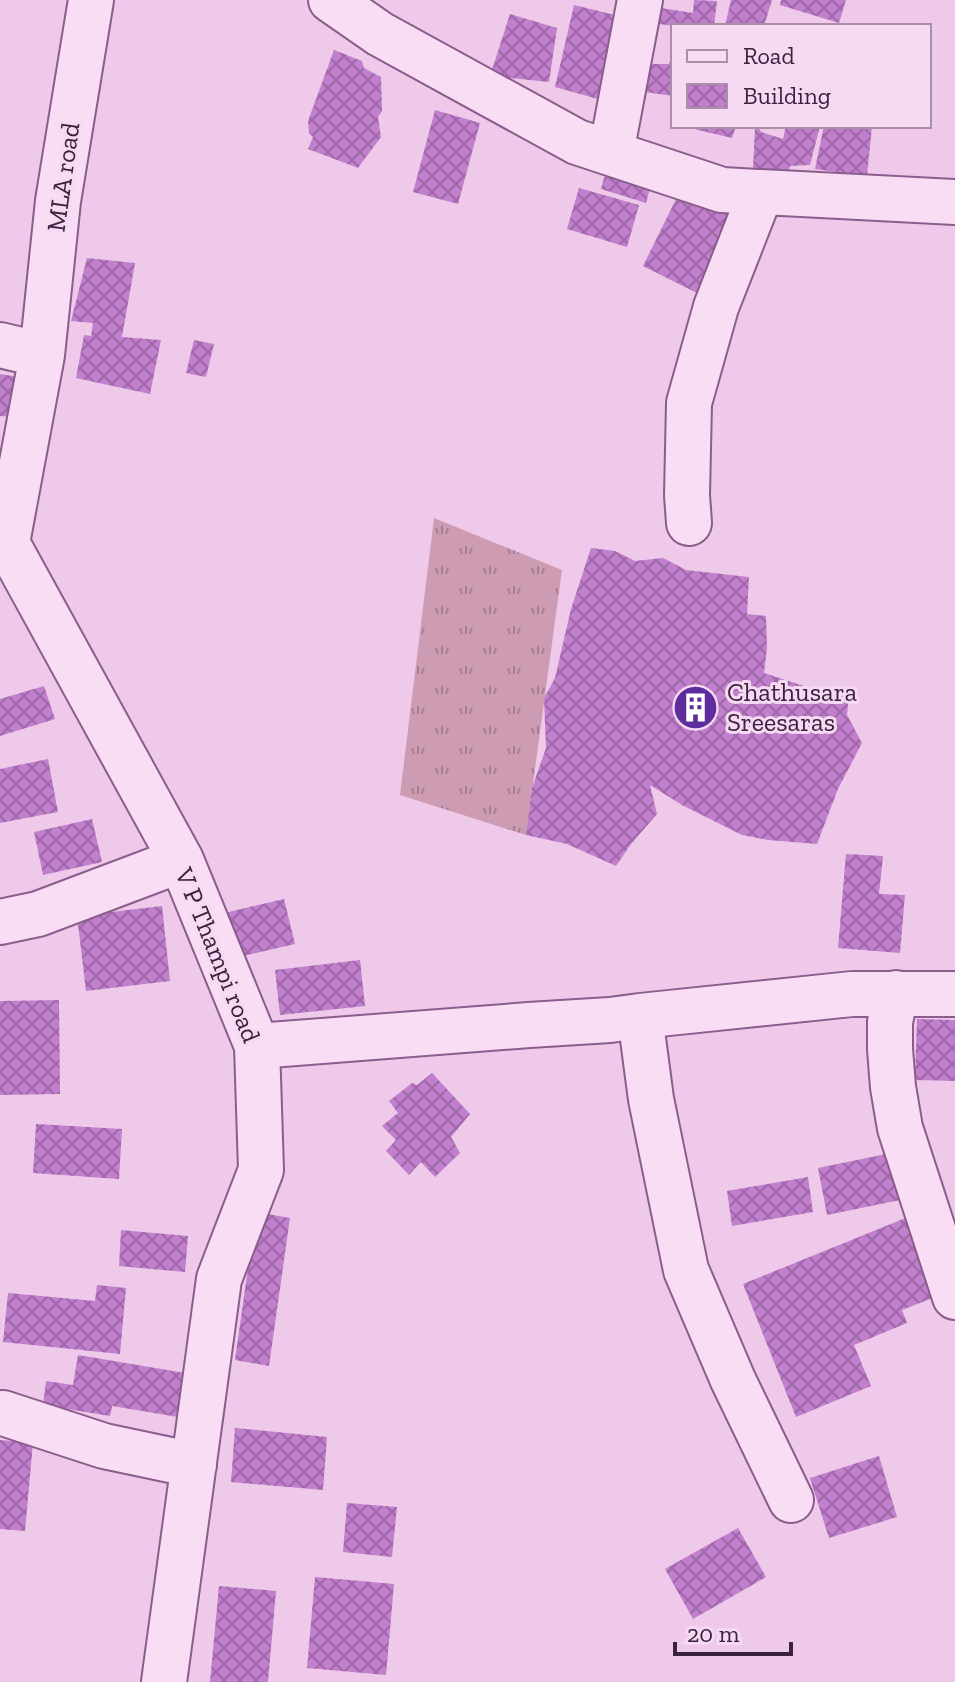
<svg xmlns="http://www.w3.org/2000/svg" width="955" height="1682" font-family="'Zilla Slab',serif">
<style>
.grass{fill:url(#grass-tufts)}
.building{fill:url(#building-cross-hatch)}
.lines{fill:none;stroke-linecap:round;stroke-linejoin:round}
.minor-casing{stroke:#8a5d8c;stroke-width:48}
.minor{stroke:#f9ddf5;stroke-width:44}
.labels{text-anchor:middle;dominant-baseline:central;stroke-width:6;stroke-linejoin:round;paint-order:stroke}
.street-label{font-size:26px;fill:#3a213c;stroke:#f6d9f2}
.poi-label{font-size:26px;fill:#3a213c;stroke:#f6d9f2;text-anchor:start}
</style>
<defs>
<pattern id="grass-tufts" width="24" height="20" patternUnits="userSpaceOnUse" patternTransform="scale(2)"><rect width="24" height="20" fill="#ce9cb2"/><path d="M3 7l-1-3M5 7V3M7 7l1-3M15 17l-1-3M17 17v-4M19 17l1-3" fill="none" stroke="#a87f92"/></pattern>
<pattern id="building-cross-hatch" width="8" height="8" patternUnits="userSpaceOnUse" patternTransform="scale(2)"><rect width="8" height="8" fill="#c17fcd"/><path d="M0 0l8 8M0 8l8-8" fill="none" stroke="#9e68a8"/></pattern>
</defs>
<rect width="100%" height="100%" fill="#efc9ea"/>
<path class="grass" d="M434 518 562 570 526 835 400 795Z"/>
<path class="building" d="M694 0 717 1 714 26H675L659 24 661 8 693 13Z
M731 0H772L764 26H725Z
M781 0H846L839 23 780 5Z
M574 5 615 15 598 99 555 87Z
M510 14 557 28 549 82 490 76Z
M334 50 362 61 364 68 381 77 382 111 378 117 381 137 358 168 308 149 313 137 309 133 308 121Z
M672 54 673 96 645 92 648 64H669Z
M435 110 480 123 458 204 413 192Z
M694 126H736L732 138 694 129Z
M755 126H758L761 132 783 139 786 126H820L810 165 790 166 787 178 753 170Z
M824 126H872L867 176 815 169Z
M608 164 653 177 646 203 601 189Z
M686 179 770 221 727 308 643 266Z
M579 188 639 205 627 247 567 229Z
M87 258 135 263 122 337 161 340 150 394 76 378 84 335 91 336 93 323 71 321Z
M194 340 214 344 206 377 186 373Z
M0 374 19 377 16 417 0 416Z
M591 548 615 551 635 561 663 558 686 570 749 577 747 614 766 616 767 648 764 673 807 687 849 696 847 715 862 743 838 789 817 844 768 840 742 835 682 805 650 785 657 814 631 844 616 866 567 844 526 835 532 788 546 748 544 698 555 678 571 609Z
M44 686 55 719 0 736V699Z
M48 759 58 812 0 823V769Z
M92 819 102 862 43 875 34 832Z
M846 854 883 856 879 894 905 895 900 953 838 948Z
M284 899 295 944 230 959 220 914Z
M162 906 170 981 86 991 77 916Z
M360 960 365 1006 280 1015 275 970Z
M59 1000 60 1094 0 1095V1001Z
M917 1019 955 1020V1081L915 1080Z
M432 1073 470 1114 451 1137 460 1153 435 1177 421 1162 409 1175 386 1151 396 1140 382 1126 398 1113 389 1101 412 1083 417 1085Z
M36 1124 122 1129 119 1179 33 1173Z
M896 1152 905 1199 827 1215 818 1168Z
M808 1177 813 1212 732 1226 727 1191Z
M256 1212 290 1218 269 1366 235 1360Z
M913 1215 943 1294 902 1310 907 1323 854 1345 871 1386 796 1417 743 1284Z
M121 1230 188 1236 185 1272 119 1266Z
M97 1285 126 1288 120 1354 3 1342 8 1293 95 1301Z
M78 1355 191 1374 184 1418 112 1406 110 1416 43 1405 46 1381 73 1385Z
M235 1428 327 1437 323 1490 231 1482Z
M0 1440 33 1443 25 1531 0 1529Z
M879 1456 897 1517 829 1538 810 1478Z
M347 1503 397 1507 392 1557 343 1552Z
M738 1528 766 1577 693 1619 665 1569Z
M315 1577 394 1584 386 1675 307 1668Z
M219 1586 276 1591 268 1682H210Z"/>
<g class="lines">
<defs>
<path id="minor" d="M331 0 380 34 577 142 722 190 955 202
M611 153 640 0
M0 345 42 355 7 543 181 860 257 1046 261 1170 219 1279 164 1682
M42 355 58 201 91 0
M689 523 687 495 689 403 716 307 761 192
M0 922 38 914 181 860
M896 993 890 1022V1049L893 1087 900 1128 955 1297
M640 1016 852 994H955
M257 1046 529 1025 610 1020 640 1016 651 1099 686 1270 733 1380 791 1500
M3 1413 104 1446 194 1465"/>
</defs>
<use href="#minor" class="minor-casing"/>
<use href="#minor" class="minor"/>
</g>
<defs>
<symbol id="building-disc" viewBox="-11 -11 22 22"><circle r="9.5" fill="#5c2d9b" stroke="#f6d9f2"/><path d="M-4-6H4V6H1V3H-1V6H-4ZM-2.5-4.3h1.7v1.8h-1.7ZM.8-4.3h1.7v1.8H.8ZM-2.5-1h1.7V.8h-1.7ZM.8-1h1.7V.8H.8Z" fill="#fff"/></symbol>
</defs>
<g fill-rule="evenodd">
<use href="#building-disc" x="670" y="682" width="51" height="51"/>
</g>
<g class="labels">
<g class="street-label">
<text transform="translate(63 177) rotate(-82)">MLA road</text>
<text transform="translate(218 955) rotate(68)">V P Thampi road</text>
</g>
<g class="poi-label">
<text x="727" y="692">Chathusara<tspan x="727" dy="30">Sreesaras</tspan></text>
</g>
</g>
<rect x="671" y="24" width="260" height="104" fill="#f6d9f2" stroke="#ab8fa9" stroke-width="2"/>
<rect x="687" y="50" width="40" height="12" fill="#f9ddf5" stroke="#ab8fa9" stroke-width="2"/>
<text x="743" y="64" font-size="24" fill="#3a213c">Road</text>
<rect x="687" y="84" width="40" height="24" fill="url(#building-cross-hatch)" stroke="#ab8fa9" stroke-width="2"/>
<text x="743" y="104" font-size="24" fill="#3a213c">Building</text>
<path d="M675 1642v12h116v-12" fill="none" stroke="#3a213c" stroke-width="4"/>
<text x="687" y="1642" font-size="24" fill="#3a213c" stroke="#f6d9f2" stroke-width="6" paint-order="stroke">20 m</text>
</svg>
